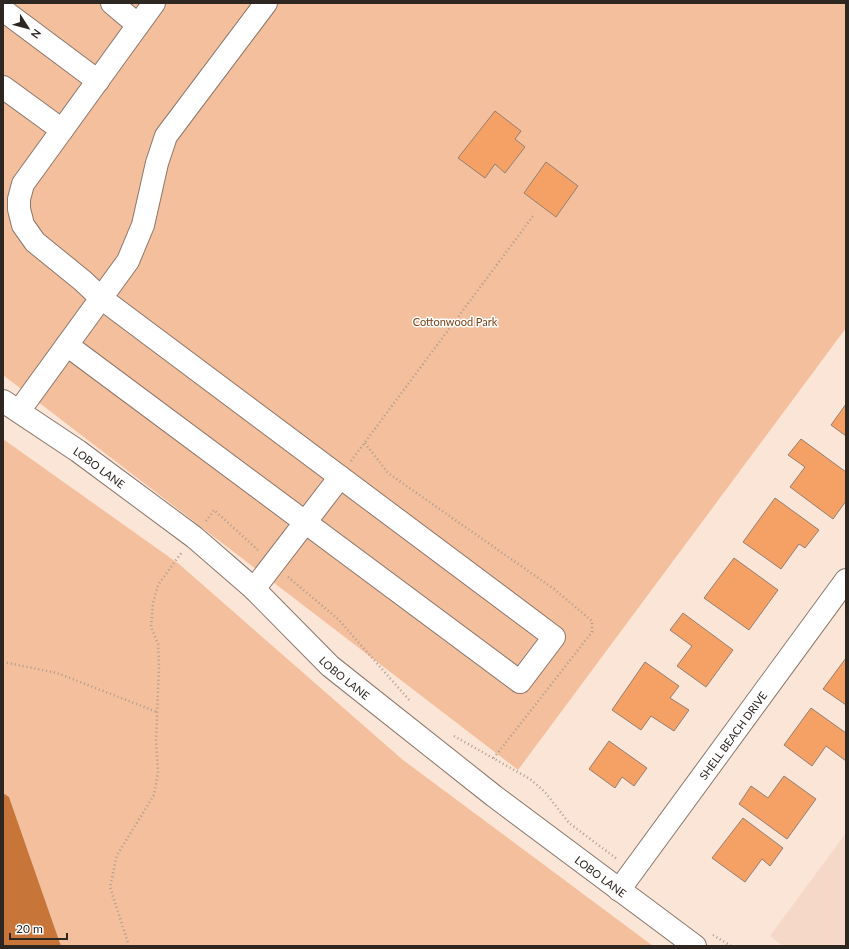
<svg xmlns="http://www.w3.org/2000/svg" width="849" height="949" font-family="Lato,sans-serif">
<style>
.built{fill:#f5d8c7}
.green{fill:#f4bf9c}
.water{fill:#c77539}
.building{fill:#f5a064;stroke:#927f72}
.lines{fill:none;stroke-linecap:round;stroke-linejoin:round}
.minor-casing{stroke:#8a776b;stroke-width:24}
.path{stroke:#ab9b90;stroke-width:2.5;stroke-dasharray:1 3;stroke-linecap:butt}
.minor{stroke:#fff;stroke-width:22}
.labels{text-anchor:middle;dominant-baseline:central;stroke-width:3;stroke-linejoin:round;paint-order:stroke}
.park-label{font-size:11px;fill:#794217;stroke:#fff}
.street-label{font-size:11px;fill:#2e2621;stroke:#fff}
</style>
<rect width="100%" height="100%" fill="#fbe5d7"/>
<path class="built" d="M846 833V946H783L770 936Z"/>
<path class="green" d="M3 3H846V328L518 770 3 375Z
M3 439 179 564 403 760 653 946H61L9 797 3 793Z"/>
<path class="water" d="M3 793 9 797 61 946H3Z"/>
<path class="building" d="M495 111 521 131 515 139 525 147 505 173 495 164 485 178 458 158Z
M546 162 578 186 556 217 524 193Z
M846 404V436L831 425Z
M801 439 846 472V501L833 519 790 487 805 467 788 455Z
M775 498 819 530 805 548 799 544 781 569 743 542Z
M734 558 778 590 749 630 704 598Z
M683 613 733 650 706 687 677 666 692 646 670 630Z
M846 658V705L823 689Z
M645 662 679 686 670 698 689 710 674 731 651 716 641 730 612 710Z
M811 708 846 733V761L826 746 812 766 784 745Z
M609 741 647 768 634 786 622 777 615 788 589 769Z
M784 776 816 799 787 839 739 804 751 786 768 798Z
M743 818 783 848 770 866 762 859 745 882 712 858Z"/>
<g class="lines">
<defs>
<g id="minor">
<path d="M112 3 138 25"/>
<path d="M3 10 98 81"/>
<path d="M3 87 62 130"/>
<path d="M67 345 520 682 554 637 101 298 83 281 35 242 23 225 19 209V199L23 184 154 3"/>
<path id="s1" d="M3 401 78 451 194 537 254 589 330 666 494 796 695 946"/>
<path d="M19 411 128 261 143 225 157 163 166 136 266 3"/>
<path d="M254 589 340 477"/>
<path id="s2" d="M619 890 846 580"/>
</g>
</defs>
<use href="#minor" class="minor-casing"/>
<path class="path" d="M365 443 388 473 554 589 592 621V632L493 759
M351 461 533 216
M206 521 214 510 259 551
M288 577 338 619 410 701
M3 662 57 673 157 712
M454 736 530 779 545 792 569 823 617 859
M713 935 731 946
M129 946 110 887 117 855 154 795 158 772 156 741 159 665 158 644 151 627 153 603 158 585 182 552"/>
<use href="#minor" class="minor"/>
</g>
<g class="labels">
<g class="park-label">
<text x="455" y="321">Cottonwood Park</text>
</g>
<g class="street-label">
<text stroke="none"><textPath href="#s1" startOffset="117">LOBO LANE</textPath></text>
<text stroke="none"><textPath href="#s1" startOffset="441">LOBO LANE</textPath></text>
<text stroke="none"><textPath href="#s2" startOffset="192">SHELL BEACH DRIVE</textPath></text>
<text stroke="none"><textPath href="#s1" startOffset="765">LOBO LANE</textPath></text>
</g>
</g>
<rect width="849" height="949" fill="none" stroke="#2e2621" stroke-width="8"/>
<g transform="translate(28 28) rotate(126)" stroke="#ffffff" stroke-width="3" paint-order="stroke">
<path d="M0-3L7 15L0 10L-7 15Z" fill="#2e2621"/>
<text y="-6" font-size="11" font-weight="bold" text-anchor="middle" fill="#2e2621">N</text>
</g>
<path d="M10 933v6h57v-6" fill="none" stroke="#2e2621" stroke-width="2"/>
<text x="16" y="933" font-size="12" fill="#2e2621" stroke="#ffffff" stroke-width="3" paint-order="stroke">20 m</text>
</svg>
